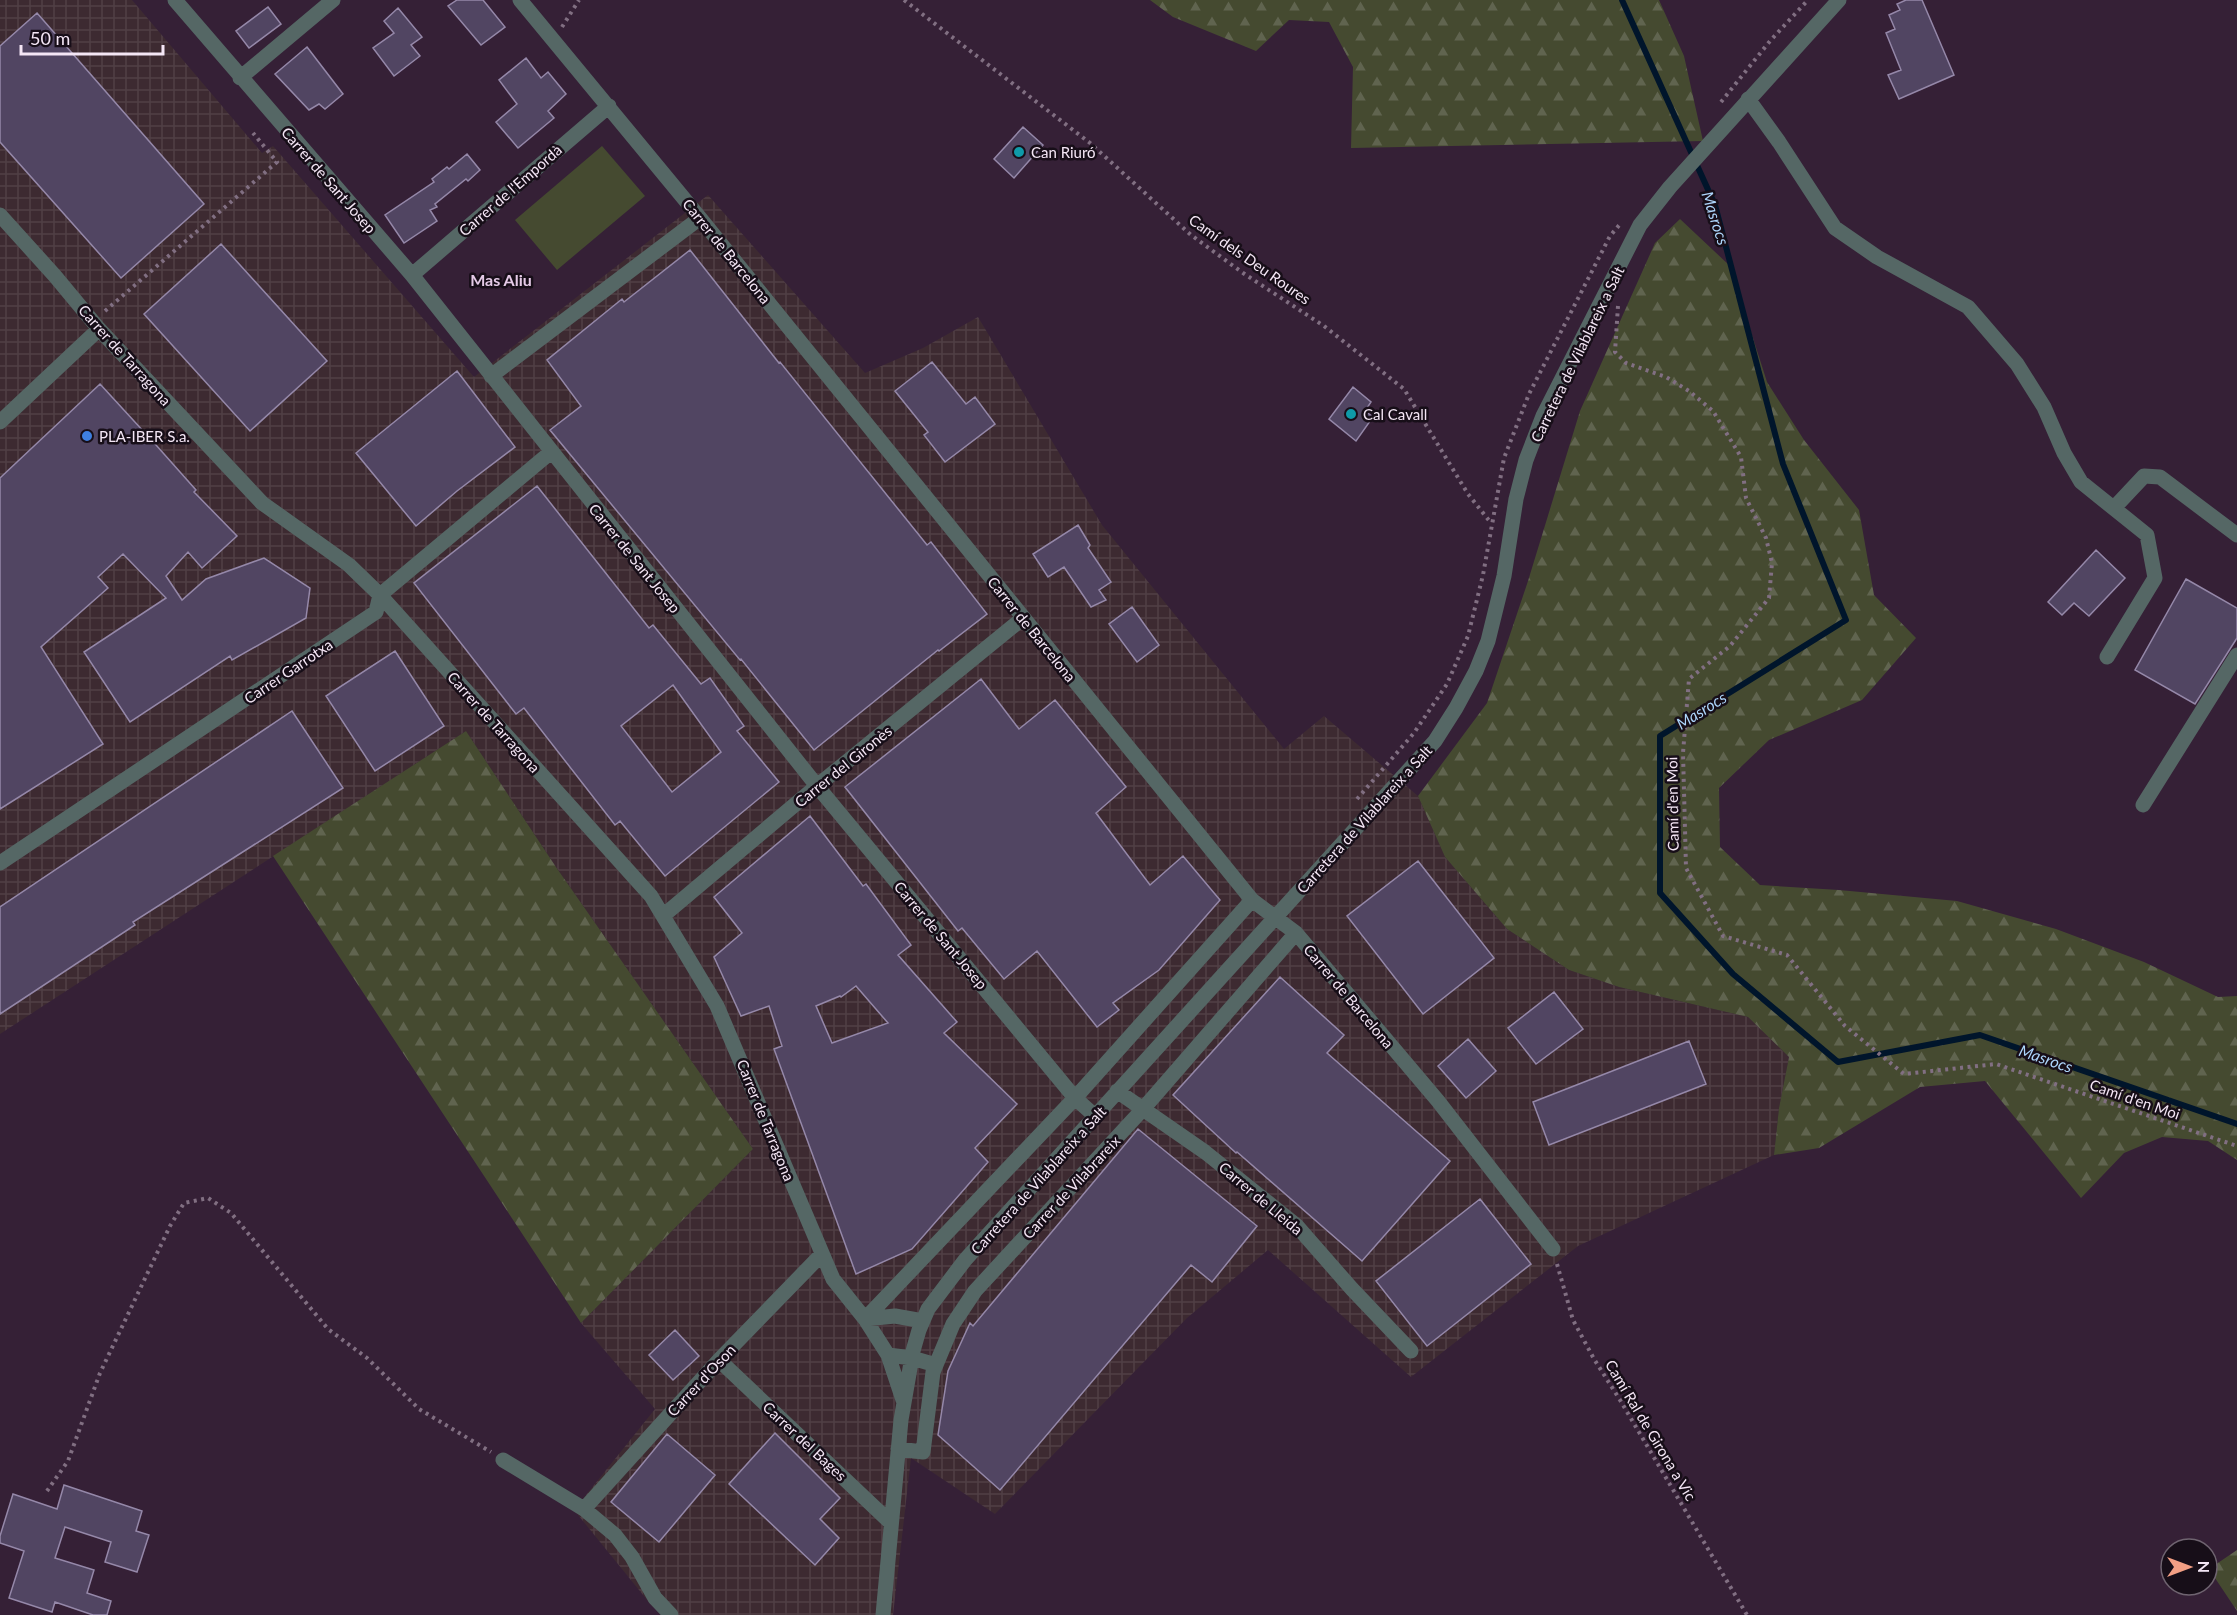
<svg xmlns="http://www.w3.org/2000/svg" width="2237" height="1615" font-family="Lato,sans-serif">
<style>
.industrial{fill:url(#industrial-grid)}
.forest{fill:url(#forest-firs)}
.pitch{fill:#454a30}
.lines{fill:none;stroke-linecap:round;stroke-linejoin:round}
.stream{stroke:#00152b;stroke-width:6}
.building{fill:#514562;stroke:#9588a9;stroke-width:1.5;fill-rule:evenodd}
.path{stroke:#816f82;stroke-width:4;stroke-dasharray:3 4.5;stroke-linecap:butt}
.minor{stroke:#556765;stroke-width:15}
.culture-dot{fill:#0f9aa8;stroke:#170e18;stroke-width:2}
.shop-dot{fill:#3f7fe0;stroke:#170e18;stroke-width:2}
.labels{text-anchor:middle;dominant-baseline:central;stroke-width:5;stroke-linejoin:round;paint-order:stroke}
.poi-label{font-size:15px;fill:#f4e6f5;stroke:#170e18;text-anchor:start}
.street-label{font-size:15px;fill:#f4e6f5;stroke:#170e18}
.water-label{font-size:16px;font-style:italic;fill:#add5fb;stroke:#170e18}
.neighbourhood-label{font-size:16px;font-weight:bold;fill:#e5cae7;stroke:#170e18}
</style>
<defs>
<pattern id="industrial-grid" width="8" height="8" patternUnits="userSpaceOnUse" patternTransform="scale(1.5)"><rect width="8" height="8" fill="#3d2a31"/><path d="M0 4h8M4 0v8" fill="none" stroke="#503f45"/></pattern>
<pattern id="forest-firs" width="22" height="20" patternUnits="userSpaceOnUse" patternTransform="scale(1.5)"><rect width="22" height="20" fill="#454a30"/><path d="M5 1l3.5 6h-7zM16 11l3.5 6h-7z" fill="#60644f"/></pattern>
</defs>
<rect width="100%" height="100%" fill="#352036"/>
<path class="industrial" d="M0 0H132L262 153 273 146 474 377 708 195 865 373 923 348 978 317 1102 525 1284 749 1324 716 1418 796 1445 857 1507 929 1569 970 1619 987 1748 1017 1789 1057 1779 1108 1774 1155 1578 1246 1411 1377 1268 1250 1187 1318 995 1514 911 1458 893 1615H665L652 1606 574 1510 655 1409 581 1323 753 1149 556 867 466 731 0 1034Z"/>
<path class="forest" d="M1150 0H1659L1684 56 1703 141 1351 148 1353 67 1329 22 1289 20 1256 51 1173 17Z
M1680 219 1730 266 1767 382 1804 440 1859 510 1874 595 1916 638 1862 700 1769 740 1719 788 1720 847 1760 885 1839 890 1957 901 2056 929 2144 962 2218 997 2237 996V1160L2208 1141 2162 1137 2124 1153 2081 1198 1985 1081 1920 1087 1819 1148 1774 1155 1779 1108 1789 1057 1748 1017 1619 987 1569 970 1507 929 1445 857 1418 796 1487 703 1528 581 1580 411 1655 243Z
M466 731 556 867 753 1149 581 1323 273 856Z
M2237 1550V1611L2209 1569Z"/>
<path class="pitch" d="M602 146 645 196 557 270 515 220Z"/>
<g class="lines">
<path class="stream" d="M1622 0 1715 205 1783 464 1846 620 1660 736V893L1733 974 1838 1062 1980 1035 2237 1124"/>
</g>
<path class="building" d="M457 0H483L505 27 481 45 448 6Z
M1906 0H1922L1954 75 1899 99 1888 75 1901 70 1886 33 1895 29 1889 15 1900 10 1897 4Z
M268 7 281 24 249 48 236 31Z
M398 8 422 37 411 45 420 56 394 76 373 48 394 33 384 21Z
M37 13 204 204 121 278 0 142V46Z
M307 47 343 94 325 109 319 104 309 110 275 74Z
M526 58 541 78 548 72 566 94 548 111 554 118 518 148 496 122 517 104 499 80Z
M1023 127 1043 145 1014 178 994 159Z
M467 154 480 170 468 181 466 179 435 204 437 207 430 210 437 221 404 243 385 215 434 182 432 179 447 167 449 169Z
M221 244 327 361 250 431 144 314Z
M690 250 779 363 780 362 927 545 931 542 987 614 939 651 938 650 814 750 741 659 740 660 550 430 581 406 547 360 622 299 624 302Z
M932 362 966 404 975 397 995 424 945 462 924 435 928 432 895 391Z
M457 371 515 447 457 491 416 526 356 453Z
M100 384 156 445 196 490 194 492 237 536 202 568 188 552 166 576 182 600 206 579 264 558 310 588 306 618 232 660 230 656 130 722 84 652 166 598 123 554 98 577 108 588 41 647 103 744 0 809V478Z
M1353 387 1371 402 1365 411 1373 417 1356 441 1329 419Z
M537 486 649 628 653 625 701 684 710 678 744 726 737 731 779 782 665 876 620 821 615 825 524 708 516 714 414 583ZM673 685 721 752 672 792 621 726Z
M1078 525 1090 545 1088 548 1111 582 1099 590 1106 600 1091 607 1064 567 1048 577 1033 554Z
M2096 550 2125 578 2089 616 2074 603 2062 615 2048 602Z
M2186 579 2237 608V638L2195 704 2135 670Z
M1132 607 1159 645 1137 662 1109 624Z
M395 651 444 726 375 771 326 696Z
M981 679 1019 729 1055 700 1126 787 1096 813 1150 885 1183 856 1220 900 1159 970 1113 1003 1119 1010 1097 1027 1037 951 1004 979 962 928 958 931 845 787Z
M292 711 343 788 133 922 135 925 0 1014V907Z
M810 816 863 886 866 884 911 945 898 955 957 1022 944 1033 1017 1104 975 1148 988 1162 912 1249 856 1274 774 1049 782 1046 769 1006 741 1016 714 957 742 933 714 897ZM856 986 888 1023 832 1043 816 1006 840 996 841 997Z
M1418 861 1494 958 1423 1014 1347 916Z
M1280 977 1344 1035 1327 1053 1450 1161 1362 1261 1237 1152 1236 1153 1173 1095Z
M1554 992 1583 1029 1536 1064 1508 1028Z
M1468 1039 1496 1071 1466 1098 1438 1066Z
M1689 1041 1706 1084 1549 1145 1533 1102Z
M1138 1129 1257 1226 1212 1282 1191 1265 1000 1490 938 1435 948 1371 970 1323 973 1326Z
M1480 1199 1531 1264 1427 1346 1376 1281Z
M675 1330 699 1356 673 1380 649 1355Z
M775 1433 840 1498 820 1519 839 1538 815 1565 729 1484Z
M667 1434 715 1475 659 1542 611 1502Z
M64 1485 142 1511 136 1531 149 1535 137 1572 105 1562 111 1542 65 1527 55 1558 94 1570 87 1593 111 1601 107 1615H93L55 1602 52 1612 9 1598 24 1551 0 1543V1536L13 1494 57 1509Z"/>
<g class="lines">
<path class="path" d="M904 0 1090 143 1191 235 1243 273 1324 326 1404 389 1468 494 1491 523
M562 27 579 0
M1721 102 1770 41 1808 0
M1618 306 1615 352 1626 363 1666 377 1689 391 1713 411 1741 457 1746 498 1766 538 1772 563 1769 598 1730 646 1689 679 1683 753 1686 868 1723 936 1787 955 1845 1026 1904 1074 1996 1064 2237 1146
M105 311 277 162 253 133
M1357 799 1414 733 1447 684 1468 636 1483 575 1504 458 1529 394 1610 236 1621 223
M1557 1264 1573 1320 1594 1359 1620 1400 1747 1615
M47 1491 68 1461 100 1373 170 1226 184 1203 208 1198 231 1213 328 1329 367 1358 419 1409 491 1452"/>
<path class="minor" d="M175 0 412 275 817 786 1075 1098 1095 1116
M520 0 700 218 1252 900 1296 933 1438 1101 1553 1249
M240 78 333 0
M1748 99 1779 142 1835 228 1877 257 1968 307 2017 364 2044 407 2064 453 2081 482 2147 535 2155 578 2107 657
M0 215 55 276 99 329 262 503 349 565 380 595 651 896 717 1006 833 1279 865 1319 888 1355 912 1358 936 1365
M412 275 609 106
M491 376 700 218
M0 422 99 329
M2114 508 2144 476 2160 477 2237 535
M2143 805 2237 655
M0 863 376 612 380 595 551 452
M664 915 817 786 1023 618
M1117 1091 1205 1152 1296 1225 1352 1289 1411 1351
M865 1319 1075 1098 1252 900
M865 1319 895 1316 923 1321
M888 1355 903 1400
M719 1360 891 1523
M898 1449 923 1452 933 1372 953 1324 975 1291 1143 1109 1296 933
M503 1460 584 1509 615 1535 632 1557 655 1598 671 1615
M584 1509 719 1360 822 1254
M883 1615 901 1420 913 1351 919 1330 928 1309 965 1260 1435 741 1456 708 1476 671 1488 641 1504 576 1516 499 1526 460 1543 416 1640 225 1670 187 1839 0"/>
</g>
<g class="culture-dot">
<circle cx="1019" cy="152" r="6"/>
<circle cx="1351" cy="414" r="6"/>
</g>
<circle class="shop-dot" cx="87" cy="436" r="6"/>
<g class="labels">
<g class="poi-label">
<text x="1031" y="152">Can Riuró</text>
<text x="1363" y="414">Cal Cavall</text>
<text x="99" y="436">PLA-IBER S.a.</text>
</g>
<g class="street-label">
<text transform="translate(329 180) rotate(49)">Carrer de Sant Josep</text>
<text transform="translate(510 190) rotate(-41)">Carrer de l'Empordà</text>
<text transform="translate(727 251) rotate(51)">Carrer de Barcelona</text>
<text transform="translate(1250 259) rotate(35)">Camí dels Deu Roures</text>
<text transform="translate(1577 354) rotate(-64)">Carretera de Vilablareix a Salt</text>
<text transform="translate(125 355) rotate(48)">Carrer de Tarragona</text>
<text transform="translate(635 558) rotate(51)">Carrer de Sant Josep</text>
<text transform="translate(1032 629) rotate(51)">Carrer de Barcelona</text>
<text transform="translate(288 671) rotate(-34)">Carrer Garrotxa</text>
<text transform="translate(494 722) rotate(48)">Carrer de Tarragona</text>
<text transform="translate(843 766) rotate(-39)">Carrer del Gironès</text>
<text transform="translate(1672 804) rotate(-91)">Camí d'en Moi</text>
<text transform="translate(1364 819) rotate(-48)">Carretera de Vilablareix a Salt</text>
<text transform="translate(941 935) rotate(50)">Carrer de Sant Josep</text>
<text transform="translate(1349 996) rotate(50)">Carrer de Barcelona</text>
<text transform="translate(2135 1099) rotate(19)">Camí d'en Moi</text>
<text transform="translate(766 1120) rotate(68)">Carrer de Tarragona</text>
<text transform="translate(1038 1180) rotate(-48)">Carretera de Vilablareix a Salt</text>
<text transform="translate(1071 1187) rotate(-47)">Carrer de Vilabrareix</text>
<text transform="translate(1261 1198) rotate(40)">Carrer de Lleida</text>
<text transform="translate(701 1380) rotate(-47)">Carrer d'Oson</text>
<text transform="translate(1651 1430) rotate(59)">Camí Ral de Girona a Vic</text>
<text transform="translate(805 1441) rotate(43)">Carrer del Bages</text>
</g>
<g class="water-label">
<text transform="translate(1716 218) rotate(72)">Masrocs</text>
<text transform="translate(1701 710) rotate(-32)">Masrocs</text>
<text transform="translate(2046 1058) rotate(19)">Masrocs</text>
</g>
<g class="neighbourhood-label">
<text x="501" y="279">Mas Aliu</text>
</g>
</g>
<g transform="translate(2189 1567) rotate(90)"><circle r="28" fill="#170e18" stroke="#6f6470" stroke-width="1.5"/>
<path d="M0-4.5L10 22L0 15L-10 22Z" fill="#f39f84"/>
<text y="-9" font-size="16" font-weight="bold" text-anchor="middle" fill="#f4e6f5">N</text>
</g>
<path d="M21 45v9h142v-9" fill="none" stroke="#f4e6f5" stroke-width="3"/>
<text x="30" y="45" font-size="18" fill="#f4e6f5" stroke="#170e18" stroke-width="4.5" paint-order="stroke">50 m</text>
</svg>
